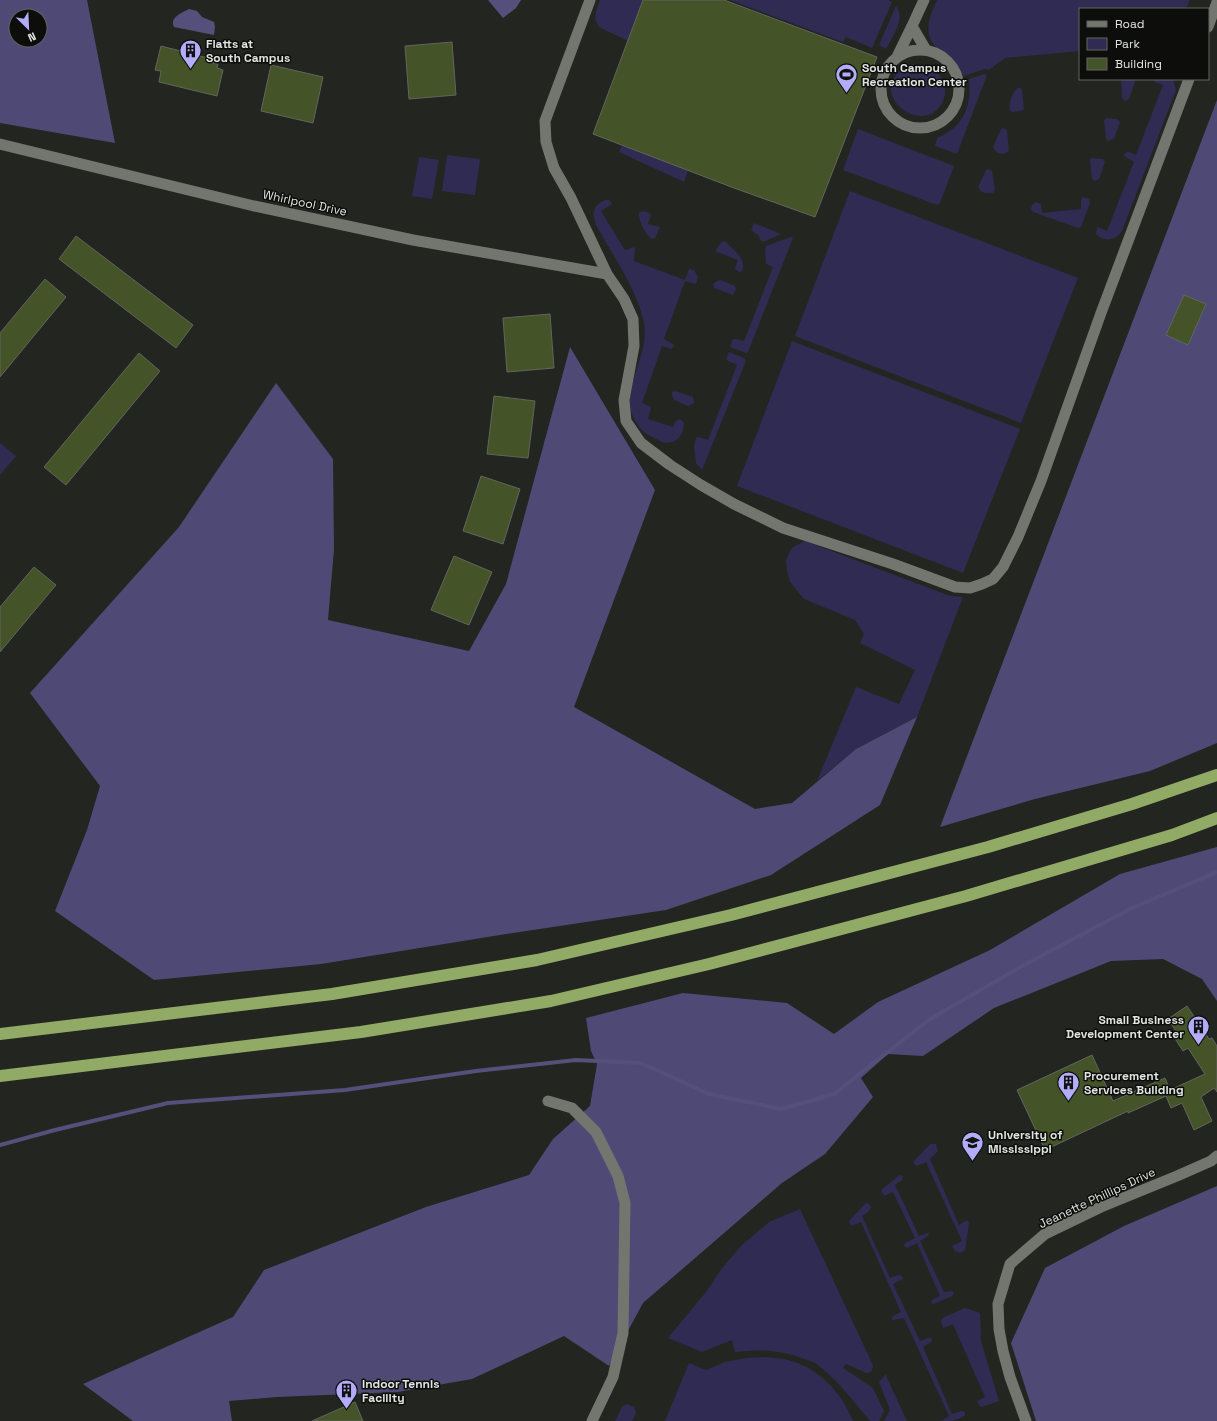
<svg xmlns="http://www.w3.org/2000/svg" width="1217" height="1421" font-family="'Space Grotesk',sans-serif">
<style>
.green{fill:#302b53}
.forest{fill:#4e4a75;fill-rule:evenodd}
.water{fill:#54507b}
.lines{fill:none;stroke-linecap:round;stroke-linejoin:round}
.stream{stroke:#54507b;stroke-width:4}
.building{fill:#455428;stroke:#62655e}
.minor{stroke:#73766f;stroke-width:11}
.motorway{stroke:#91aa65;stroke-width:12}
.labels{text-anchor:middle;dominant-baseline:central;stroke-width:3;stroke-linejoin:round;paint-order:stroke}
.poi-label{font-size:12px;font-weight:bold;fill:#e2e4e0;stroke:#0d0e0c;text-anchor:start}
.street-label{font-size:12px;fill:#e2e4e0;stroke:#0d0e0c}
</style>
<rect width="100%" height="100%" fill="#232520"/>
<path class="green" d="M600 0H643L628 41 599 27C592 18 597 10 600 0Z
M730 0H888L892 2 872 48 846 37 843 42Z
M937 0H1190L1186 9H1080V51L1005 58 989 70 985 69 964 76C960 70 956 63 952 58 947 53 941 51 936 47 922 33 930 15 937 0Z
M896 6C906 19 892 37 886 49L879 45Z
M911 64C915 65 919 64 923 65 940 70 951 86 942 103 922 140 859 89 911 64Z
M984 74 987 75 957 154 935 146 937 138C964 127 972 106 969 79Z
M1121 79H1134L1135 82 1129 99 1125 101 1122 98Z
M1153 79H1173L1176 90 1122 231C1116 240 1104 243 1096 234L1097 227 1107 231 1134 162 1124 156 1125 153 1129 152 1136 155 1163 85 1155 82Z
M1018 88H1021L1022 90 1024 110 1013 112 1010 111C1008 104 1012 92 1018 88Z
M1106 118 1117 119 1120 122 1114 139 1108 141 1106 139 1104 120Z
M1003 128 1007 130 1009 151C1003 156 996 154 993 147L1001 129Z
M858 129 954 166 940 203 937 205 843 170Z
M622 145 688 170 684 182 619 152Z
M447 155 480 159 475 195 442 191Z
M419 157 439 160 432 199 412 196Z
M1091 158 1103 159 1105 162 1099 179 1095 181 1092 179 1090 160Z
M988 169 992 171 995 190 993 193C985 193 981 194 978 187L986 170Z
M850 191 1078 278 1021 423 795 336Z
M1083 197 1089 199 1090 203 1081 227 1078 228 1033 212 1031 209 1032 205 1036 202 1041 204 1042 213 1081 209V200Z
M605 200H609L612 204 601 211 625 250 635 247 634 261 685 280 689 269 694 270 698 277 696 284 685 281 664 339 673 344 674 346 671 349 662 346 642 403 651 407 648 419 673 427 675 422 679 419 683 421C687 434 673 448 660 441 655 438 649 436 644 432 609 399 651 362 644 323 638 291 612 254 596 225 592 213 592 206 605 200Z
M643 211 650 213 651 215 648 224 660 227 655 238 652 239C646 236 638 220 639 213Z
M754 223 781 234 764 242 761 241 758 235 751 230Z
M791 237 793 238 748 352 746 353 730 347 733 339H736L744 341 773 267 766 264 765 249 766 246Z
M723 241 726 242C733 250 747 258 742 271L740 272 736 270 735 268 738 260 717 252 716 251 718 246Z
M721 280 735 286 736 289 733 295 714 288 713 284 717 281Z
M792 341 1020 429 963 573 737 486Z
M729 352 744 358 746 361 702 470 696 463 694 446 696 438 698 437 708 440 737 365 728 361 726 359Z
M675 391 693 397 694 402 693 404 688 406 674 400 672 395V392Z
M0 443 16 456 0 475Z
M805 541 950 596 963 597 917 717 856 749 817 781 856 687 899 704 915 670 860 643 864 634 855 620 804 599 790 582 787 570 786 561 789 553 793 547Z
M930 1144H936L938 1151 930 1159 959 1225 967 1220 969 1223 965 1250 960 1253 955 1251 952 1246 962 1241 926 1162 917 1166 914 1164V1161Z
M900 1175 903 1176 902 1180 895 1185 919 1236 927 1233H929L928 1236 920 1241 944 1292 953 1291 954 1293 952 1296 934 1304 931 1303 932 1300 940 1296 917 1243 907 1248 904 1246 905 1243 915 1238 893 1192 884 1196 881 1190Z
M866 1203 869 1204 871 1208 868 1212 862 1216 890 1278 898 1275 902 1276 903 1279 893 1284 920 1341 928 1338H931L932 1341 923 1347 952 1414 961 1411 965 1412V1415C958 1421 950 1421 941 1421L949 1416 904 1318 892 1320V1317L901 1312 861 1222 851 1226 849 1221Z
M800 1209 872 1363 873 1367 871 1372 866 1373 846 1364 843 1368 873 1388 884 1411 879 1421H870C853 1401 837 1379 815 1363 812 1361 808 1360 804 1359 781 1350 759 1349 735 1352L732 1340 702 1352 668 1338 706 1292 722 1268 742 1245 769 1222Z
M965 1308 980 1313 981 1341 999 1401 982 1407 979 1405 977 1401 985 1397 953 1324 943 1328 941 1321 944 1317Z
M764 1357C772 1358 780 1358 788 1360 819 1368 841 1392 853 1421H665L689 1363 706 1370 725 1362 746 1358Z
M886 1374 888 1380 907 1421H884L890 1410 879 1382Z
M627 1404 634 1407 636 1413 632 1421H615L622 1407Z"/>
<path class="forest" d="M0 0H87L115 143 0 123ZM16 16H40V40H16Z
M1217 100V743L1150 771 1035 799 940 827Z
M570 347 655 490 574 707 755 809 792 803 856 749 917 717 880 805 771 875 666 910 506 934 321 964 154 980 55 911 87 830 100 786 30 693 179 527 276 383 333 459 334 549 328 620 469 651 506 584Z
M1217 847V1001L1202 979 1163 959 1111 961 994 1008 923 1056 888 1054 861 1078 873 1097 825 1154 782 1183 643 1303 609 1366 564 1336 472 1379 398 1392 277 1397 229 1401 232 1421H133L83 1384 233 1317 264 1270 426 1207 529 1175 553 1139 590 1106 597 1064 591 1051 586 1018 683 993 787 1003 834 1034 878 1002 990 950 1120 874Z
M1217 1186V1421H1036L1011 1343 1045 1268 1124 1226Z"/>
<path class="water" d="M488 0H521L516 8 503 18Z
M189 9 197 11 202 17 214 22 215 27 214 35 174 27C169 17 182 13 189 9Z"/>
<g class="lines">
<path class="stream" d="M0 1145 55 1130 168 1103 345 1090 476 1071 576 1060 641 1063 709 1094 781 1109 834 1094 930 1019 1024 965 1132 908 1217 872"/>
</g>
<path class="building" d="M643 0H724L877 57 815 217 734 188 593 134Z
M452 42 456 95 409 99 405 46Z
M161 46 208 58V61L218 64 217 68 223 70 217 96 159 82 161 71 155 70Z
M271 65 323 77 313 123 261 111Z
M76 236 193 325 176 348 59 259Z
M45 279 66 297 0 377V333Z
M1184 295 1206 304 1188 345 1166 335Z
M550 314 554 368 507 372 503 318Z
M139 353 160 371 66 485 44 467Z
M494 396 535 401 528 458 487 454Z
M481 476 520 489 503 544 463 531Z
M454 556 492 572 469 625 431 610Z
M34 567 56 585 0 652V607Z
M1187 1006 1209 1039 1212 1038 1217 1046V1092L1214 1088 1201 1097 1212 1121 1194 1130 1182 1103 1171 1108 1166 1096 1128 1113V1111L1045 1150 1017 1090 1092 1055 1113 1101 1165 1078 1170 1090 1205 1074 1188 1048 1183 1051 1174 1037 1178 1034 1168 1019Z
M355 1402 363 1421H312Z"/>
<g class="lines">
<path class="minor" d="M590 0 545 121 546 142 554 168 571 198 607 274 624 299 633 319 634 346 624 400 626 421 641 443 670 465 701 485 734 504 783 528 893 564 955 587 970 588 982 584 993 579 1003 567 1018 537 1041 481 1101 313 1189 79
M924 0 912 26 926 50
M1208 27 1217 2
M881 89a39 39 0 1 1 78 0a39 39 0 1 1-78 0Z
M897 57 912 26
M0 144 254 206 413 240 607 274
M548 1101 572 1108 596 1132 618 1176 625 1203 623 1333 613 1377 592 1421
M1026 1421 1010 1377 1003 1351 999 1329 998 1304 1010 1264 1045 1234 1101 1207 1177 1176 1211 1161 1217 1156"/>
<path class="motorway" d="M0 1034 332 994 537 960 731 915 988 847 1132 804 1217 775
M0 1076 361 1032 551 1001 709 964 966 896 1172 835 1217 818"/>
</g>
<defs>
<symbol id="building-pin" viewBox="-11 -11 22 30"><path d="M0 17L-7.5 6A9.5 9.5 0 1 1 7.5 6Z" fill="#b3adf9" stroke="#0d0e0c"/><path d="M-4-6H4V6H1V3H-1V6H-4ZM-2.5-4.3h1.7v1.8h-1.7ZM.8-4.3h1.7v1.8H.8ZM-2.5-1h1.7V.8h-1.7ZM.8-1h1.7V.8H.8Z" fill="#111"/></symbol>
<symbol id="stadium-pin" viewBox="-11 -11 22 30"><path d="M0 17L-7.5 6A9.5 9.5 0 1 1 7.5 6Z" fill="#b3adf9" stroke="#0d0e0c"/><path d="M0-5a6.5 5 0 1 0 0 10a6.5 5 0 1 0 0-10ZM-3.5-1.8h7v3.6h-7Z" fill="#111"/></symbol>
<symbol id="university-pin" viewBox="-11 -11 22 30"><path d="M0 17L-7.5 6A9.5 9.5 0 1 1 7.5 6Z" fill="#b3adf9" stroke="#0d0e0c"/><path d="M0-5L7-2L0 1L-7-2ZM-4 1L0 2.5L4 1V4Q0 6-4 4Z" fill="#111"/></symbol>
</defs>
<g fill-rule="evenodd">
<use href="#building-pin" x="178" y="38" width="25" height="34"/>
<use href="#stadium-pin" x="834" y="62" width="25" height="34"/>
<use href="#building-pin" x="1186" y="1014" width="25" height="34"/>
<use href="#building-pin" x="1056" y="1070" width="25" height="34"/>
<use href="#university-pin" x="960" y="1130" width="25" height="34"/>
<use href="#building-pin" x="334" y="1378" width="25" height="34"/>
</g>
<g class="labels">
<g class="poi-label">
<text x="206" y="44">Flatts at<tspan x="206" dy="14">South Campus</tspan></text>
<text x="862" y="68">South Campus<tspan x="862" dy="14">Recreation Center</tspan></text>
<text x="1184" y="1020" text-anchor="end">Small Business<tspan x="1184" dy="14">Development Center</tspan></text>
<text x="1084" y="1076">Procurement<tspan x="1084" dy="14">Services Building</tspan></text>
<text x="988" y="1135">University of<tspan x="988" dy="14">Mississippi</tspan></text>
<text x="362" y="1384">Indoor Tennis<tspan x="362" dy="14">Facility</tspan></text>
</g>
<g class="street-label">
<text transform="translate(305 203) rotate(12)">Whirlpool Drive</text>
<text transform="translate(1097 1198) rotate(-25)">Jeanette Phillips Drive</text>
</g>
</g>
<rect x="1079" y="8" width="130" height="72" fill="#0d0e0c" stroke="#626461"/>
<rect x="1087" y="21" width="20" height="6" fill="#73766f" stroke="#626461"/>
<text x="1115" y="28" font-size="12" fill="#e2e4e0">Road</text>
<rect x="1087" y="38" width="20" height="12" fill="#302b53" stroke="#626461"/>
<text x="1115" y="48" font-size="12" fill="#e2e4e0">Park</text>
<rect x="1087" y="58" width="20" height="12" fill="#455428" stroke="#626461"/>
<text x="1115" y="68" font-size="12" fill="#e2e4e0">Building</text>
<g transform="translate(28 28) rotate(156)"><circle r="19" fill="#0d0e0c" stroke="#626461"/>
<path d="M0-3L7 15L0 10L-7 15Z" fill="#b3adf9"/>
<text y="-6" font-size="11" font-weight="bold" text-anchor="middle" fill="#e2e4e0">N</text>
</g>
</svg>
